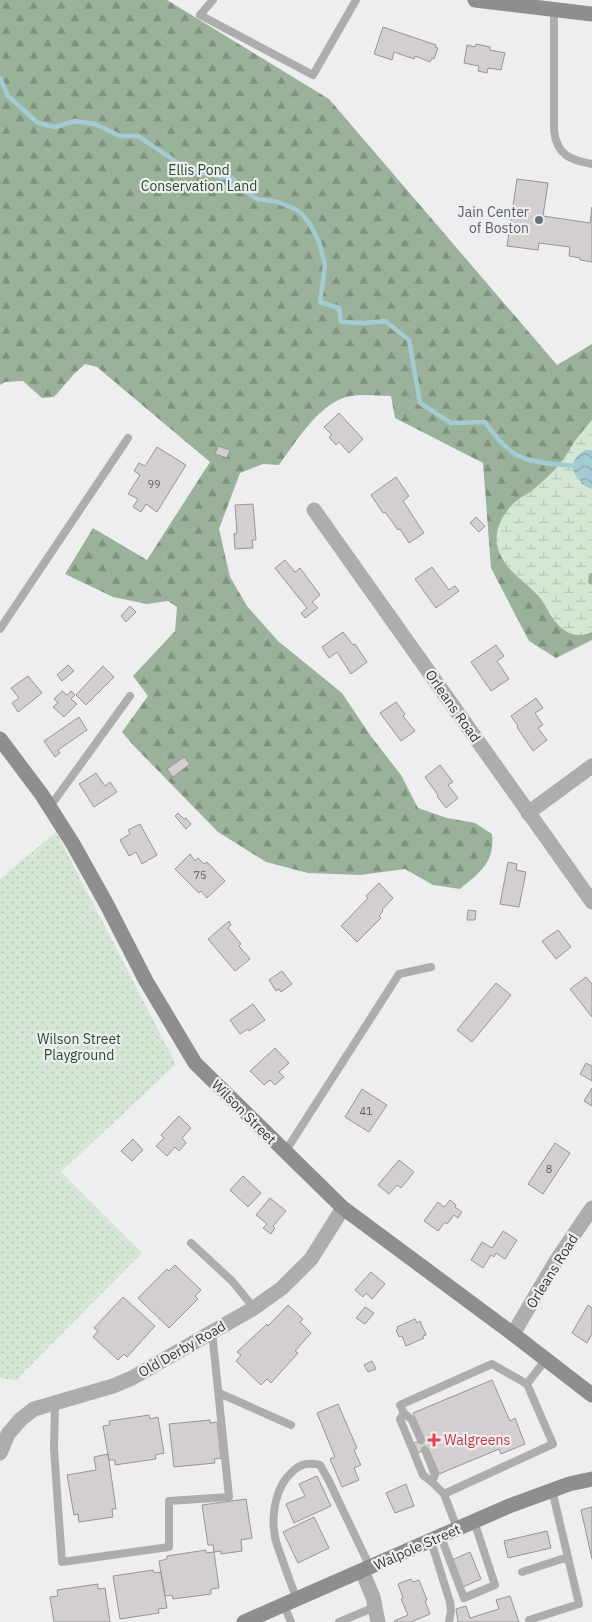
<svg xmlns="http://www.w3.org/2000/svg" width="592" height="1622" font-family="'IBM Plex Sans',sans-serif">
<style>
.forest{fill:url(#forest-firs)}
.wetland{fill:url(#wetland-marsh)}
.park{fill:url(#park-dots)}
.water{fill:url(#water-waves)}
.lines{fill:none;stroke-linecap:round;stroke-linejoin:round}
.stream{stroke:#a3cbd3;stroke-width:4.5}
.building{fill:#d2cfce;stroke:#989694}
.lane{stroke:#aeadad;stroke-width:8}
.street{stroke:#aeadad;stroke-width:15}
.secondary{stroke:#8f8d8d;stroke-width:15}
.worship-dot{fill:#6b7280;stroke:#eeeef1;stroke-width:2}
.health-dot{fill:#e0444e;stroke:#eeeef1;stroke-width:2}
.labels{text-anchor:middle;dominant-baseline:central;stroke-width:4.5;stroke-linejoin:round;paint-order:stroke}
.number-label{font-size:11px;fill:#5e5d5e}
.park-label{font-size:14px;fill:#284e2a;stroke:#eeeef1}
.worship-label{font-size:14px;fill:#5b616d;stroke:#eeeef1;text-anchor:end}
.street-label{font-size:14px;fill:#373738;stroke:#eeeef1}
.health-label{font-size:14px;fill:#be3a42;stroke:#eeeef1;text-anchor:start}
</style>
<defs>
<pattern id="forest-firs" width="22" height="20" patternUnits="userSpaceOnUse" patternTransform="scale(1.25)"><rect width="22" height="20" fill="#9ab299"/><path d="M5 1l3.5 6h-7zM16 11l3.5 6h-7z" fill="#7e927e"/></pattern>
<pattern id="wetland-marsh" width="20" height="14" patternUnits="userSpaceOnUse" patternTransform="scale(1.25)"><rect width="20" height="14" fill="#d4e6d4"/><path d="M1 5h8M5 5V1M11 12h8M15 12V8" fill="none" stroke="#b7c6b7"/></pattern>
<pattern id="park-dots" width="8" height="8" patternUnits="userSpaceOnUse" patternTransform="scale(1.25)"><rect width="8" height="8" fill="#d4e6d4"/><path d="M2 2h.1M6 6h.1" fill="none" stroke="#b7c6b7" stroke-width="1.8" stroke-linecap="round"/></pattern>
<pattern id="water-waves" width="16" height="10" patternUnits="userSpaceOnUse" patternTransform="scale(1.25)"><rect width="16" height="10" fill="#a3cbd3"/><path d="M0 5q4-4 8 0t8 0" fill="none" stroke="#86a6ac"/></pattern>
</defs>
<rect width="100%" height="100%" fill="#eeeef1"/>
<path class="forest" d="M0 0H167L329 99 557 365 592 344V640L556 658 529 641 491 568 483 463 395 418 391 396C378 396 364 394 351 396 321 400 296 442 279 465L263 464 240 473 219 529 230 577 247 606 278 641 342 693 370 735 401 775 418 808 447 818 475 823 492 834C495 863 480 872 460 889L433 885 405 869 360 875 308 873 266 862 218 832 134 746 122 732 148 696 133 676 175 631 177 607 168 601 147 604 113 597 65 574 93 528 147 560 210 462 97 367 85 364 74 374 54 397 42 398 23 381 5 382 0 385Z"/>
<path class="wetland" d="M592 420V450C581 450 577 456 573 466L582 484 592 489V573L589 574 588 583 592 585V632C571 642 556 626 547 609 537 587 513 579 502 558 491 540 498 520 511 506 517 499 526 495 533 490 542 482 552 473 560 464 566 457 570 448 575 441 580 434 586 427 592 420Z"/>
<path class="park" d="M56 832 176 1064 61 1172 142 1253 16 1380 0 1378V879Z"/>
<path class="water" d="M585 450H592V489C574 479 563 464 585 450Z"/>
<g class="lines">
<path class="stream" d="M0 78 8 96 38 123 55 127 75 121 95 124 120 136H138L184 167 202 173 233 179 244 190 257 199 278 202 295 209 302 214 311 226 319 242 325 265 320 302 339 308 341 322 365 323 385 321 409 340 420 403 451 423 485 422C493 433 501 444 512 452 525 463 560 465 577 466"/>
</g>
<path class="building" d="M383 27 436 45 435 47 438 48 434 59 432 58 430 62 415 56 414 59 394 52 392 60 374 54Z
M476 44 490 47V50L505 53 501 70 488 68 487 73 478 71 479 66 464 63 467 45 475 47Z
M517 179 548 183 543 216 590 223 592 207V262L580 260V258L569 256 570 247 539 243 538 250 507 246Z
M339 413 363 439 349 453 339 442 336 445 329 437 332 435 324 427Z
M218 446 230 450 227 458 215 454Z
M157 447 186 465 157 512 146 504 141 512 133 507 138 499 128 494 140 475 134 471 139 463 145 466Z
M396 477 409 496 403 501 424 533 409 543 400 529 398 530 385 512 383 513 371 495Z
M253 504 256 540H252L253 548 235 549 234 534 237 533 235 505Z
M476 517 485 526 479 532 470 523Z
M285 560 295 572 300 568 320 595 312 602 318 608 305 618 301 613 307 608 275 568Z
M432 567 449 590 455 586 459 591 436 608 415 579Z
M130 606 136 612 126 622 121 616Z
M343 632 353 645 355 644 367 662 351 674 337 652 329 658 322 647Z
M496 645 504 656 497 661 509 679 491 691 471 662Z
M68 665 74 671 62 681 57 675Z
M103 666 114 677 86 705 76 695Z
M28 676 42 693 18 712 12 703 19 698 11 688Z
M62 691 67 695 71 691 75 695 71 699 77 704 64 717 53 707 58 703 54 699Z
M536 698 543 708 535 713 543 725 538 728 547 740 533 751 517 727 518 726 511 716Z
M396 702 405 714 403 716 415 731 401 741 380 713Z
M79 717 87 730 58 750 60 753 55 757 44 741Z
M184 757 190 764 173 777 167 769Z
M440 765 453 782 448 785 458 798 446 808 437 796 438 795 425 777Z
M96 773 105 786 110 782 117 792 94 807 79 784Z
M178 813 184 819 186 818 191 824 186 829 175 816Z
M140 824 157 855 142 864 136 852 129 856 120 840 130 834 128 830Z
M190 854 195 861 198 858 204 864 207 862 225 881 207 898 201 891 199 893 175 869Z
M508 862 517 864 516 870 526 872 519 907 500 904Z
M379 883 393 898 382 910 383 911 379 916 381 918 357 942 341 926 368 898 366 896Z
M468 910 476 911 475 920H467Z
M229 921 231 925 228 928 241 944 239 946 250 959 235 971 208 939Z
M558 930 571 947 556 959 542 941Z
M282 971 292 984 281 992 279 989 276 991 269 980Z
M586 977 592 984V1017L570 989Z
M496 983 511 995 472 1042 457 1030Z
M253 1004 265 1020 249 1031 248 1029 240 1034 230 1020Z
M275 1048 289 1063 279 1072 284 1077 275 1085 270 1080 264 1085 250 1071Z
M586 1063 592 1066V1081L580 1074Z
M592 1088V1106L584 1101Z
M362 1089 387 1105 369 1132 345 1117Z
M179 1116 191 1128 182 1138 186 1143 179 1151 175 1147 167 1156 156 1146 164 1138 161 1135Z
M133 1139 143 1150 132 1161 121 1151Z
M555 1143 570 1153 543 1194 528 1184Z
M399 1160 414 1172 401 1188 397 1185 389 1194 378 1185Z
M243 1176 261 1193 248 1207 230 1190Z
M270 1198 286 1211 273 1226 275 1228 271 1234 263 1228 267 1224 256 1215Z
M450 1200 456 1205 455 1207 462 1212 458 1218 454 1215 447 1224 445 1222 438 1231 424 1221 438 1202 444 1207Z
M503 1231 517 1240 505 1259 496 1253 494 1257 491 1255 483 1268 471 1260 482 1242 492 1248Z
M175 1265 201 1290 195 1296 198 1299 169 1328 138 1298 167 1269 169 1271Z
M371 1272 385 1284 372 1299 366 1293 363 1297 355 1290Z
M123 1297 155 1326 127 1357 124 1354 118 1360 93 1337 98 1331 94 1328Z
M288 1305 303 1319 300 1322 311 1333 295 1351 298 1353 271 1383 267 1379 261 1385 236 1361 241 1355 237 1352 267 1324 268 1326Z
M588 1305 592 1308V1334L587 1343 572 1333Z
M365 1307 374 1313 365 1324 356 1318Z
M415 1319 417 1323 420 1321 426 1335 423 1336 424 1338 406 1346 402 1336 399 1337 396 1330 398 1329 397 1327Z
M372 1361 376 1369 368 1372 364 1365Z
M492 1380 510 1421 515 1418 525 1444 501 1454 499 1449 439 1474 428 1448 418 1453 414 1443 424 1439 413 1413Z
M338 1404 357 1448 354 1450 361 1465 354 1468 359 1480 342 1487 330 1459 335 1457 317 1413Z
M149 1415 150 1419 158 1417 164 1453 155 1455 156 1459 115 1465V1460H109L103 1426 110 1425 109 1421Z
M210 1420V1423L217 1422 221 1458 214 1459 215 1463 174 1467 169 1424Z
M108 1454 116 1509H112L113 1517 79 1522 78 1514 74 1515 67 1475 96 1470 94 1457Z
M317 1476 331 1506 294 1523 286 1504 305 1496 299 1484Z
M406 1484 414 1506 395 1513 386 1493Z
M246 1499 252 1538 241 1540 242 1551 221 1554V1551L214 1552 213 1545H208L202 1505Z
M592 1507V1559L581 1510Z
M314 1517 329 1548 298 1563 283 1532Z
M547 1531 551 1548 508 1558 504 1541Z
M206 1550V1553L214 1552 219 1588 211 1589V1594L173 1599 172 1595 165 1596 159 1561 167 1559V1556Z
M470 1552 481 1579 463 1587 452 1560Z
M153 1570 154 1573 161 1572 167 1608 158 1609 159 1613 120 1619 113 1576Z
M411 1579 413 1582 419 1580 427 1600 425 1601 430 1614 411 1622H395L394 1621 408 1615 401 1599 403 1598 398 1584Z
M98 1584V1589L105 1588 110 1622H54L50 1597 58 1596 57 1590Z
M510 1596 519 1622H458L456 1609 466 1606 470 1618 499 1609 496 1600Z"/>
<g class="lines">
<path class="lane" d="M213 0 200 15 313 75 356 0
M554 9V131C557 155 570 160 592 164
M0 629 128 438
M49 808 130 696
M285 1152 399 974 431 967
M191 1243 232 1281 254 1308
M219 1393 291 1425
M55 1403 54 1449 62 1562 169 1547V1501L229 1497 212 1331
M404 1413 412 1420 421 1440
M425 1450 435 1475 432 1482
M444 1494 432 1482 423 1475 400 1419 404 1413 400 1405 492 1364 527 1384
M457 1528 444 1494 553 1444 527 1384 546 1359
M441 1537 464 1598 495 1585 474 1521
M431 1541 450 1602 451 1611 449 1622
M522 1572 568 1557
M297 1599C291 1585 286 1570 281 1556 279 1550 276 1543 275 1537 271 1516 275 1487 292 1472 300 1464 308 1462 320 1465L329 1481 370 1567
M284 1605 291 1622
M529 1620 579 1604 552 1490
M339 1622 375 1607"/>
<path class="street" d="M314 510 592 902
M528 813 592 766
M513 1334 556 1261 592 1208
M0 1453 8 1434 21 1419 34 1409 113 1386 132 1378 254 1308 282 1288 311 1259 343 1208
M362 1571 373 1597 378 1622"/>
<path class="secondary" d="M475 0 592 14
M0 739 42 795 73 844 107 905 146 981 195 1063 343 1208 513 1334 592 1395
M244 1622 509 1506 569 1484 592 1479"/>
</g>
<circle class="worship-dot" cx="539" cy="220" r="5"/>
<path class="health-dot" d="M431.5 1432.5h5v5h5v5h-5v5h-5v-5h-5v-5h5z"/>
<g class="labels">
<g class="number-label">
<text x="154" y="484">99</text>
<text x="200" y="875">75</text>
<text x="366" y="1111">41</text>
<text x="549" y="1169">8</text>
</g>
<g class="park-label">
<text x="199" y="170">Ellis Pond<tspan x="199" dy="16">Conservation Land</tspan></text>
<text x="79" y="1039">Wilson Street<tspan x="79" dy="16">Playground</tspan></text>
</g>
<g class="worship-label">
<text x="529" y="212">Jain Center<tspan x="529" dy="16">of Boston</tspan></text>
</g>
<g class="street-label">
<text transform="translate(453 706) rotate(55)">Orleans Road</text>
<text transform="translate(244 1112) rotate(45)">Wilson Street</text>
<text transform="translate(552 1271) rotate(-58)">Orleans Road</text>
<text transform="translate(182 1349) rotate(-30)">Old Derby Road</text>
<text transform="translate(417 1547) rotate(-24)">Walpole Street</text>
</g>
<g class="health-label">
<text x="444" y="1440">Walgreens</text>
</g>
</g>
</svg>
